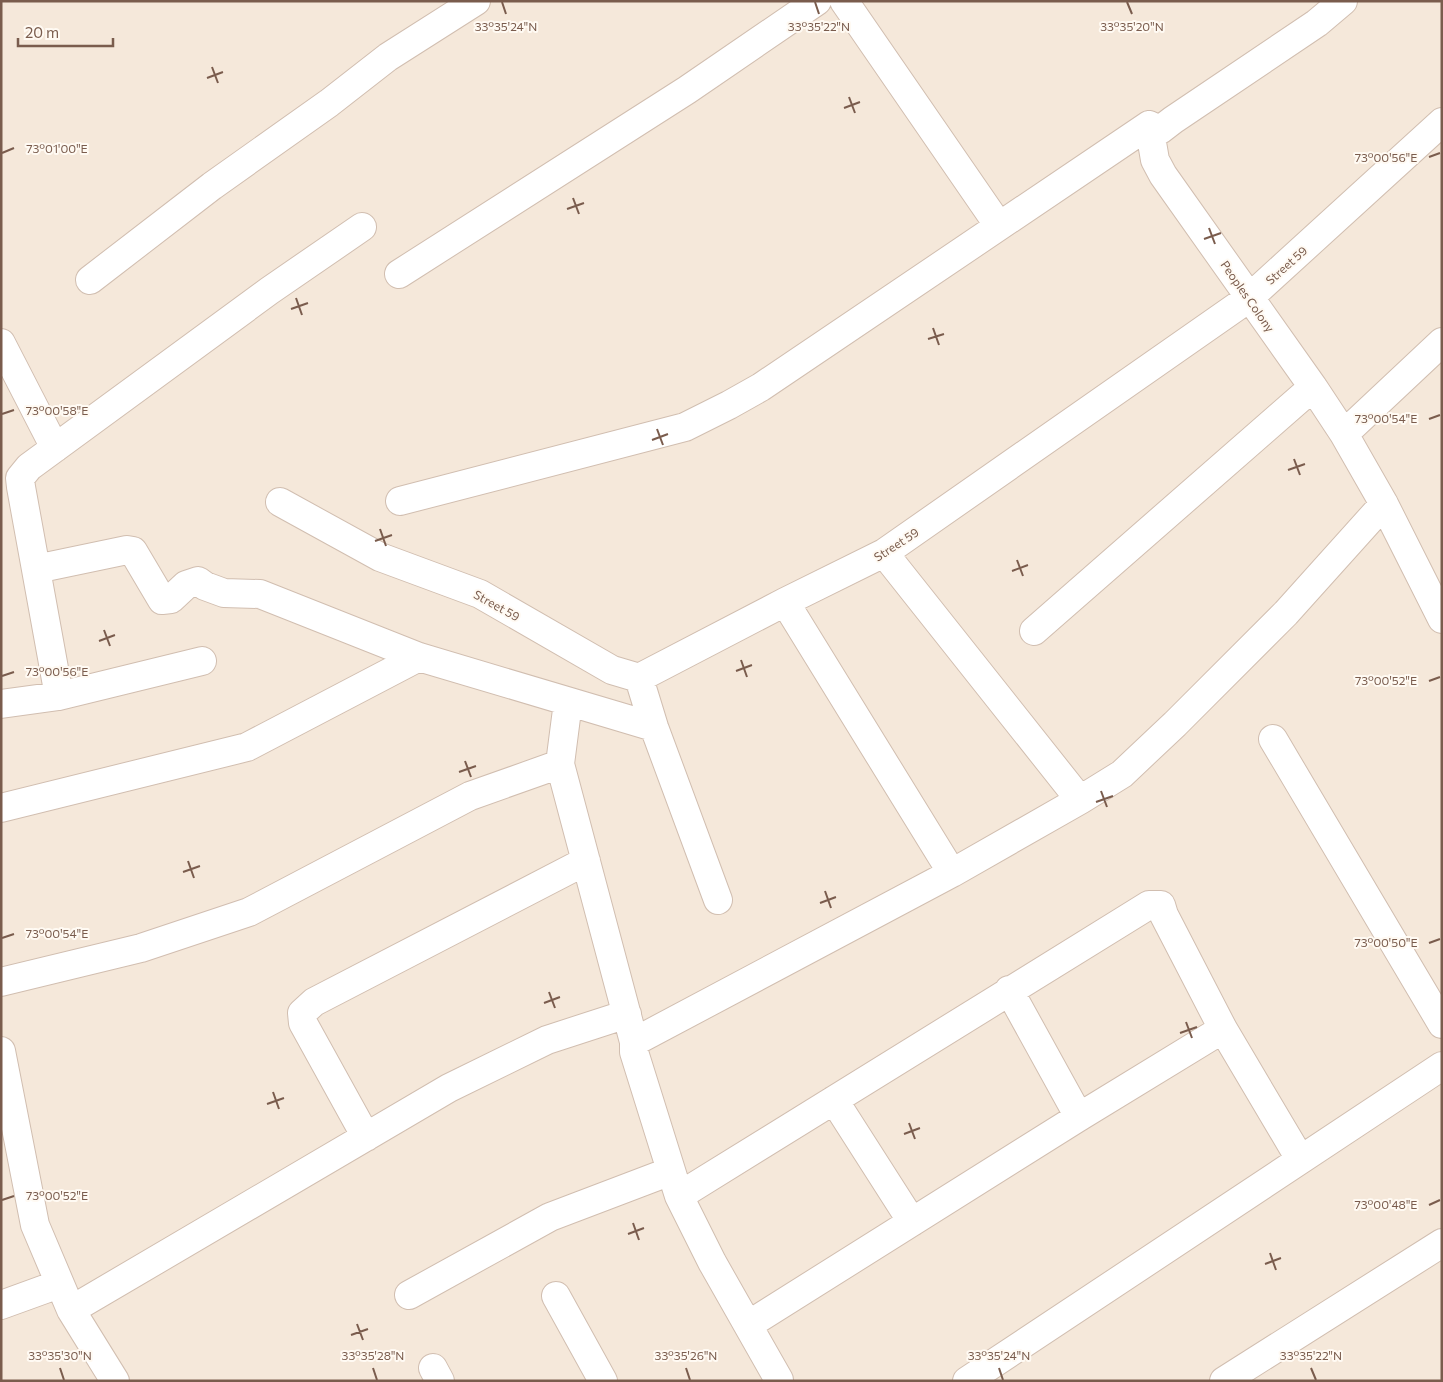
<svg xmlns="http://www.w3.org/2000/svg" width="1443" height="1382" font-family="Commissioner,sans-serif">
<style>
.residential{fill:#f5e8da}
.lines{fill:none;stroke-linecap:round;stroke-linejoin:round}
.minor-casing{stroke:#d1beb0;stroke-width:30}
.minor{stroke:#fff;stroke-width:28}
.ticks{fill:none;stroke:#7a5c4d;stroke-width:2}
.labels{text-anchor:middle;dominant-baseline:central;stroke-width:4;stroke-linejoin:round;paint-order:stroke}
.street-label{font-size:12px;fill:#7a5c4d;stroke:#fffaf3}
.ticks-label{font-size:12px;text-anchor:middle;fill:#7a5c4d;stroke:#fffaf3;stroke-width:4;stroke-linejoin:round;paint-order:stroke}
</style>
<rect width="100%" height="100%" fill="#fdf6ec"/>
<path class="residential" d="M1 1H1442V1381H1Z"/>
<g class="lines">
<defs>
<path id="minor" d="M844 1 999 226
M1149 125 1155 160 1163 175 1313 387 1344 434 1384 504 1442 619
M1149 125 1160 130 1173 120 1317 23 1343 1
M399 274 687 90 817 1
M90 280 212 186 329 103 388 57 476 1
M1 343 55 448
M1344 434 1442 342
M400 501 685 427 729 405 761 387 1149 125
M280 502 380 557 480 594 612 670 639 678 785 602 884 553 1249 298 1442 122
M884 553 1080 800
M36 569 127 550 133 551 162 600 171 599 186 585 198 581 205 586 224 593 260 594 419 657 654 727
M785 602 952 873
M1034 631 1313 387
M639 678 654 727 718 900
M59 696 21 487 20 478 29 467 269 291 362 227
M568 702 560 764 634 1042V1052L679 1196 712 1262 779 1380
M1 704 59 696 202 661
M1273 739 1442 1024
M1 808 247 747 419 657
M1 982 141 948 249 912 470 796 560 764
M1009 990 1079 1117
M634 1042 952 873 1080 800 1122 774 1175 724 1286 613 1384 504
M1 1051 35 1225 71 1310 115 1381
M834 1100 912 1222
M366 1137 303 1023 302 1013 314 1002 586 861
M679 1196 1149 905H1161L1164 915 1223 1029 1300 1159
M409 1295 550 1217 671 1171
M556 1296 603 1381
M1 1305 59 1284
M71 1310 449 1088 547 1040 627 1014
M748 1325 1079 1117 1223 1029
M433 1368 440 1381
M967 1381 1442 1066
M1224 1381 1442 1243"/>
</defs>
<use href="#minor" class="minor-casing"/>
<use href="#minor" class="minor"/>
</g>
<path class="ticks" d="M502 2 506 14M815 2 819 14M1127 2 1132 14M212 67 218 83M207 78 223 72M849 97 855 113M844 108 860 102M2 153 14 148M1429 157 1440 153M573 198 579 214M567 209 584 203M1209 228 1215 244M1204 239 1221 233M296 298 302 315M291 309 308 303M933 328 939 345M928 339 944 334M2 414 14 410M1429 419 1440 415M657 429 663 445M652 440 668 434M1294 459 1300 475M1288 470 1305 464M380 529 386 546M375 541 392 535M1017 560 1023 576M1012 571 1028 565M104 630 110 646M99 641 115 635M741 660 747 677M736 671 752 665M2 676 14 672M1429 681 1440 677M465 761 471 777M459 772 476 766M1101 791 1107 807M1096 802 1113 796M188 861 194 878M183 872 200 866M825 891 831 908M820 903 836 897M2 938 14 934M1429 943 1440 939M549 992 555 1008M544 1003 560 997M1186 1022 1192 1038M1180 1033 1197 1027M273 1092 279 1109M267 1104 284 1098M909 1123 915 1139M904 1134 920 1128M2 1200 14 1196M1429 1205 1440 1200M633 1223 639 1240M628 1234 644 1228M1270 1253 1276 1270M1265 1264 1281 1258M357 1324 363 1340M351 1335 368 1329M60 1368 64 1380M373 1368 377 1380M686 1368 690 1380M999 1368 1003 1380M1311 1368 1316 1380"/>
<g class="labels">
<g class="street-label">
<text transform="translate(1286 265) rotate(-42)">Street 59</text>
<text transform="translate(1248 296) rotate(55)">Peoples Colony</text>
<text transform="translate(896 544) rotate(-33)">Street 59</text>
<text transform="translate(497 605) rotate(29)">Street 59</text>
</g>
</g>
<g class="ticks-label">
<text x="506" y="31">33°35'24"N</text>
<text x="819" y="31">33°35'22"N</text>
<text x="1132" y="31">33°35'20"N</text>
<text x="57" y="153">73°01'00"E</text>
<text x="1386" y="162">73°00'56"E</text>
<text x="57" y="415">73°00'58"E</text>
<text x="1386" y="423">73°00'54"E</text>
<text x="57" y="676">73°00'56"E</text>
<text x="1386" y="685">73°00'52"E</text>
<text x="57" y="938">73°00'54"E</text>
<text x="1386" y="947">73°00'50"E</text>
<text x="57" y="1200">73°00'52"E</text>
<text x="1386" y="1209">73°00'48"E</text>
<text x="60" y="1360">33°35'30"N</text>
<text x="373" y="1360">33°35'28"N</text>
<text x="686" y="1360">33°35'26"N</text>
<text x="999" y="1360">33°35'24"N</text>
<text x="1311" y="1360">33°35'22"N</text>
</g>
<rect width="1443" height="1382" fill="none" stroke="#7a5c4d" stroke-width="5"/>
<path d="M18 38v8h95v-8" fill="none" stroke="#7a5c4d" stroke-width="2.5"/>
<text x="25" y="38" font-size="15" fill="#7a5c4d" stroke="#fffaf3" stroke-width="4" paint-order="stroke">20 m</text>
</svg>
